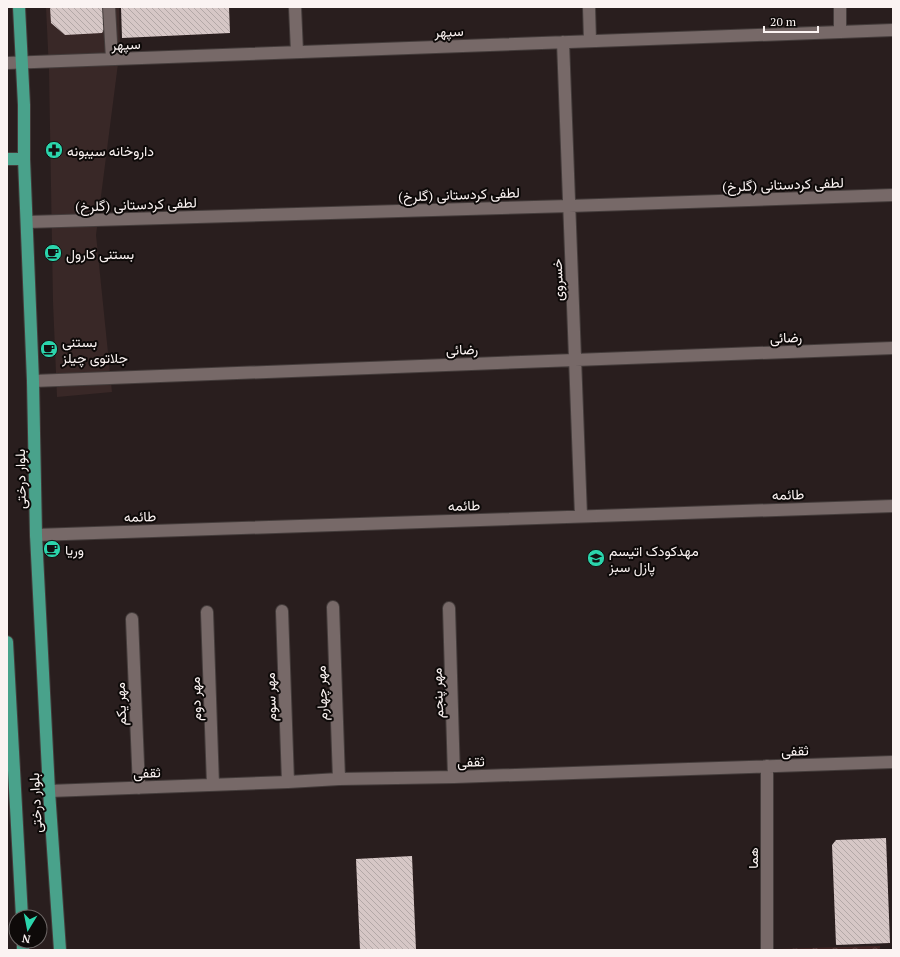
<svg xmlns="http://www.w3.org/2000/svg" width="900" height="957" font-family="'PT Serif',Vazirmatn,serif">
<style>
.built{fill:#392827}
.forest{fill:url(#forest-crowns)}
.building{fill:url(#building-back-hatch)}
.lines{fill:none;stroke-linecap:round;stroke-linejoin:round}
.minor-casing{stroke:#443c3b;stroke-width:14}
.major-casing{stroke:#443c3b;stroke-width:14}
.minor{stroke:#776968;stroke-width:12}
.major{stroke:#49a28b;stroke-width:12}
.labels{text-anchor:middle;dominant-baseline:central;stroke-width:4;stroke-linejoin:round;paint-order:stroke}
.street-label{font-size:14px;fill:#fbf3f2;stroke:#0e0a09}
.poi-label{font-size:14px;fill:#fbf3f2;stroke:#0e0a09;text-anchor:start}
</style>
<defs>
<pattern id="forest-crowns" width="20" height="18" patternUnits="userSpaceOnUse"><rect width="20" height="18" fill="#432625"/><path d="M2 6a3 3 0 1 1 6 0M12 15a3 3 0 1 1 6 0" fill="none" stroke="#5f4645"/></pattern>
<pattern id="building-back-hatch" width="6" height="6" patternUnits="userSpaceOnUse"><rect width="6" height="6" fill="#d6c7c6"/><path d="M-1 5l2 2M0 0l6 6M5-1l2 2" fill="none" stroke="#b3a8a7"/></pattern>
</defs>
<rect width="100%" height="100%" fill="#291e1e"/>
<path class="built" d="M46 7H119L120 48 96 235 112 392 57 397 53 302 49 70Z"/>
<path class="forest" d="M880 946V950H777V949Z"/>
<path class="building" d="M50 7H109V20L102 33 65 35 51 23Z
M121 7H229L230 33 122 38Z
M886 838 890 943 836 945 832 845 836 840Z
M412 856 416 950H360L356 859Z"/>
<g class="lines">
<defs>
<path id="minor" d="M109 7 112 59
M295 7 297 52
M589 7 590 41
M840 7V32
M563 42 581 516
M7 63 893 30
M27 222 569 206 893 195
M33 381 575 360 893 348
M36 535 893 506
M333 607 339 779
M449 608 454 777
M282 611 288 782
M207 612 213 785
M132 619 139 788
M767 766V950
M49 791 288 782 339 779 454 777 893 762"/>
<path id="major" d="M19 7 24 105V159L33 381 36 535 49 791 60 950
M7 159H24
M7 642 22 917
M23 941V950"/>
</defs>
<use href="#minor" class="minor-casing"/>
<use href="#major" class="major-casing"/>
<use href="#minor" class="minor"/>
<use href="#major" class="major"/>
</g>
<defs>
<symbol id="pharmacy-disc" viewBox="-11 -11 22 22"><circle r="9.5" fill="#2bd5ac" stroke="#0e0a09"/><path d="M-2-6h4v4h4v4h-4v4h-4v-4h-4v-4h4Z" fill="#111"/></symbol>
<symbol id="cafe-disc" viewBox="-11 -11 22 22"><circle r="9.5" fill="#2bd5ac" stroke="#0e0a09"/><path d="M-5.5-4.5H6V0H3Q3 3.5 0 3.5H-2.5Q-5.5 3.5-5.5 0ZM3-3.2v2h1.7v-2ZM-6 4.5H4V6H-6Z" fill="#111"/></symbol>
<symbol id="school-disc" viewBox="-11 -11 22 22"><circle r="9.5" fill="#2bd5ac" stroke="#0e0a09"/><path d="M0-5L7-2L0 1L-7-2ZM-4 1L0 2.5L4 1V4Q0 6-4 4Z" fill="#111"/></symbol>
</defs>
<g fill-rule="evenodd">
<use href="#pharmacy-disc" x="44" y="140" width="20" height="20"/>
<use href="#cafe-disc" x="43" y="243" width="20" height="20"/>
<use href="#cafe-disc" x="39" y="339" width="20" height="20"/>
<use href="#cafe-disc" x="42" y="539" width="20" height="20"/>
<use href="#school-disc" x="586" y="548" width="20" height="20"/>
</g>
<g class="labels">
<g class="street-label">
<text transform="translate(449 31) rotate(-2)">سپهر</text>
<text transform="translate(126 44) rotate(-2)">سپهر</text>
<text transform="translate(783 184) rotate(-2)">لطفی کردستانی (گلرخ)</text>
<text transform="translate(459 194) rotate(-2)">لطفی کردستانی (گلرخ)</text>
<text transform="translate(136 204) rotate(-2)">لطفی کردستانی (گلرخ)</text>
<text transform="translate(557 280) rotate(-92)">خسروی</text>
<text transform="translate(786 337) rotate(-2)">رضائی</text>
<text transform="translate(462 349) rotate(-2)">رضائی</text>
<text transform="translate(20 479) rotate(-91)">بلوار درختی</text>
<text transform="translate(788 494) rotate(-2)">طائمه</text>
<text transform="translate(464 505) rotate(-2)">طائمه</text>
<text transform="translate(140 516) rotate(-2)">طائمه</text>
<text transform="translate(321 693) rotate(-92)">مهر چهارم</text>
<text transform="translate(437 693) rotate(-92)">مهر پنجم</text>
<text transform="translate(270 697) rotate(-92)">مهر سوم</text>
<text transform="translate(195 699) rotate(-92)">مهر دوم</text>
<text transform="translate(120 704) rotate(-92)">مهر یکم</text>
<text transform="translate(795 750) rotate(-2)">ثقفی</text>
<text transform="translate(471 761) rotate(-2)">ثقفی</text>
<text transform="translate(147 772) rotate(-2)">ثقفی</text>
<text transform="translate(35 803) rotate(-93)">بلوار درختی</text>
<text transform="translate(752 858) rotate(-90)">هما</text>
</g>
<g class="poi-label">
<text x="67" y="150">داروخانه سیبونه</text>
<text x="66" y="253">بستنی کارول</text>
<text x="62" y="341">بستنی<tspan x="62" dy="16">جلاتوی چیلز</tspan></text>
<text x="65" y="549">وریا</text>
<text x="609" y="550">مهدکودک اتیسم<tspan x="609" dy="16">پازل سبز</tspan></text>
</g>
</g>
<rect width="900" height="957" fill="none" stroke="#fbf3f2" stroke-width="16"/>
<g transform="translate(28 929) rotate(190)"><circle r="19" fill="#0e0a09" stroke="#6d6766"/>
<path d="M0-3L7 15L0 10L-7 15Z" fill="#2bd5ac"/>
<text y="-6" font-size="11" font-weight="bold" text-anchor="middle" fill="#fbf3f2">N</text>
</g>
<path d="M764 26v6h54v-6" fill="none" stroke="#fbf3f2" stroke-width="2"/>
<text x="770" y="26" font-size="12" fill="#fbf3f2" stroke="#0e0a09" stroke-width="3" paint-order="stroke">20 m</text>
</svg>
